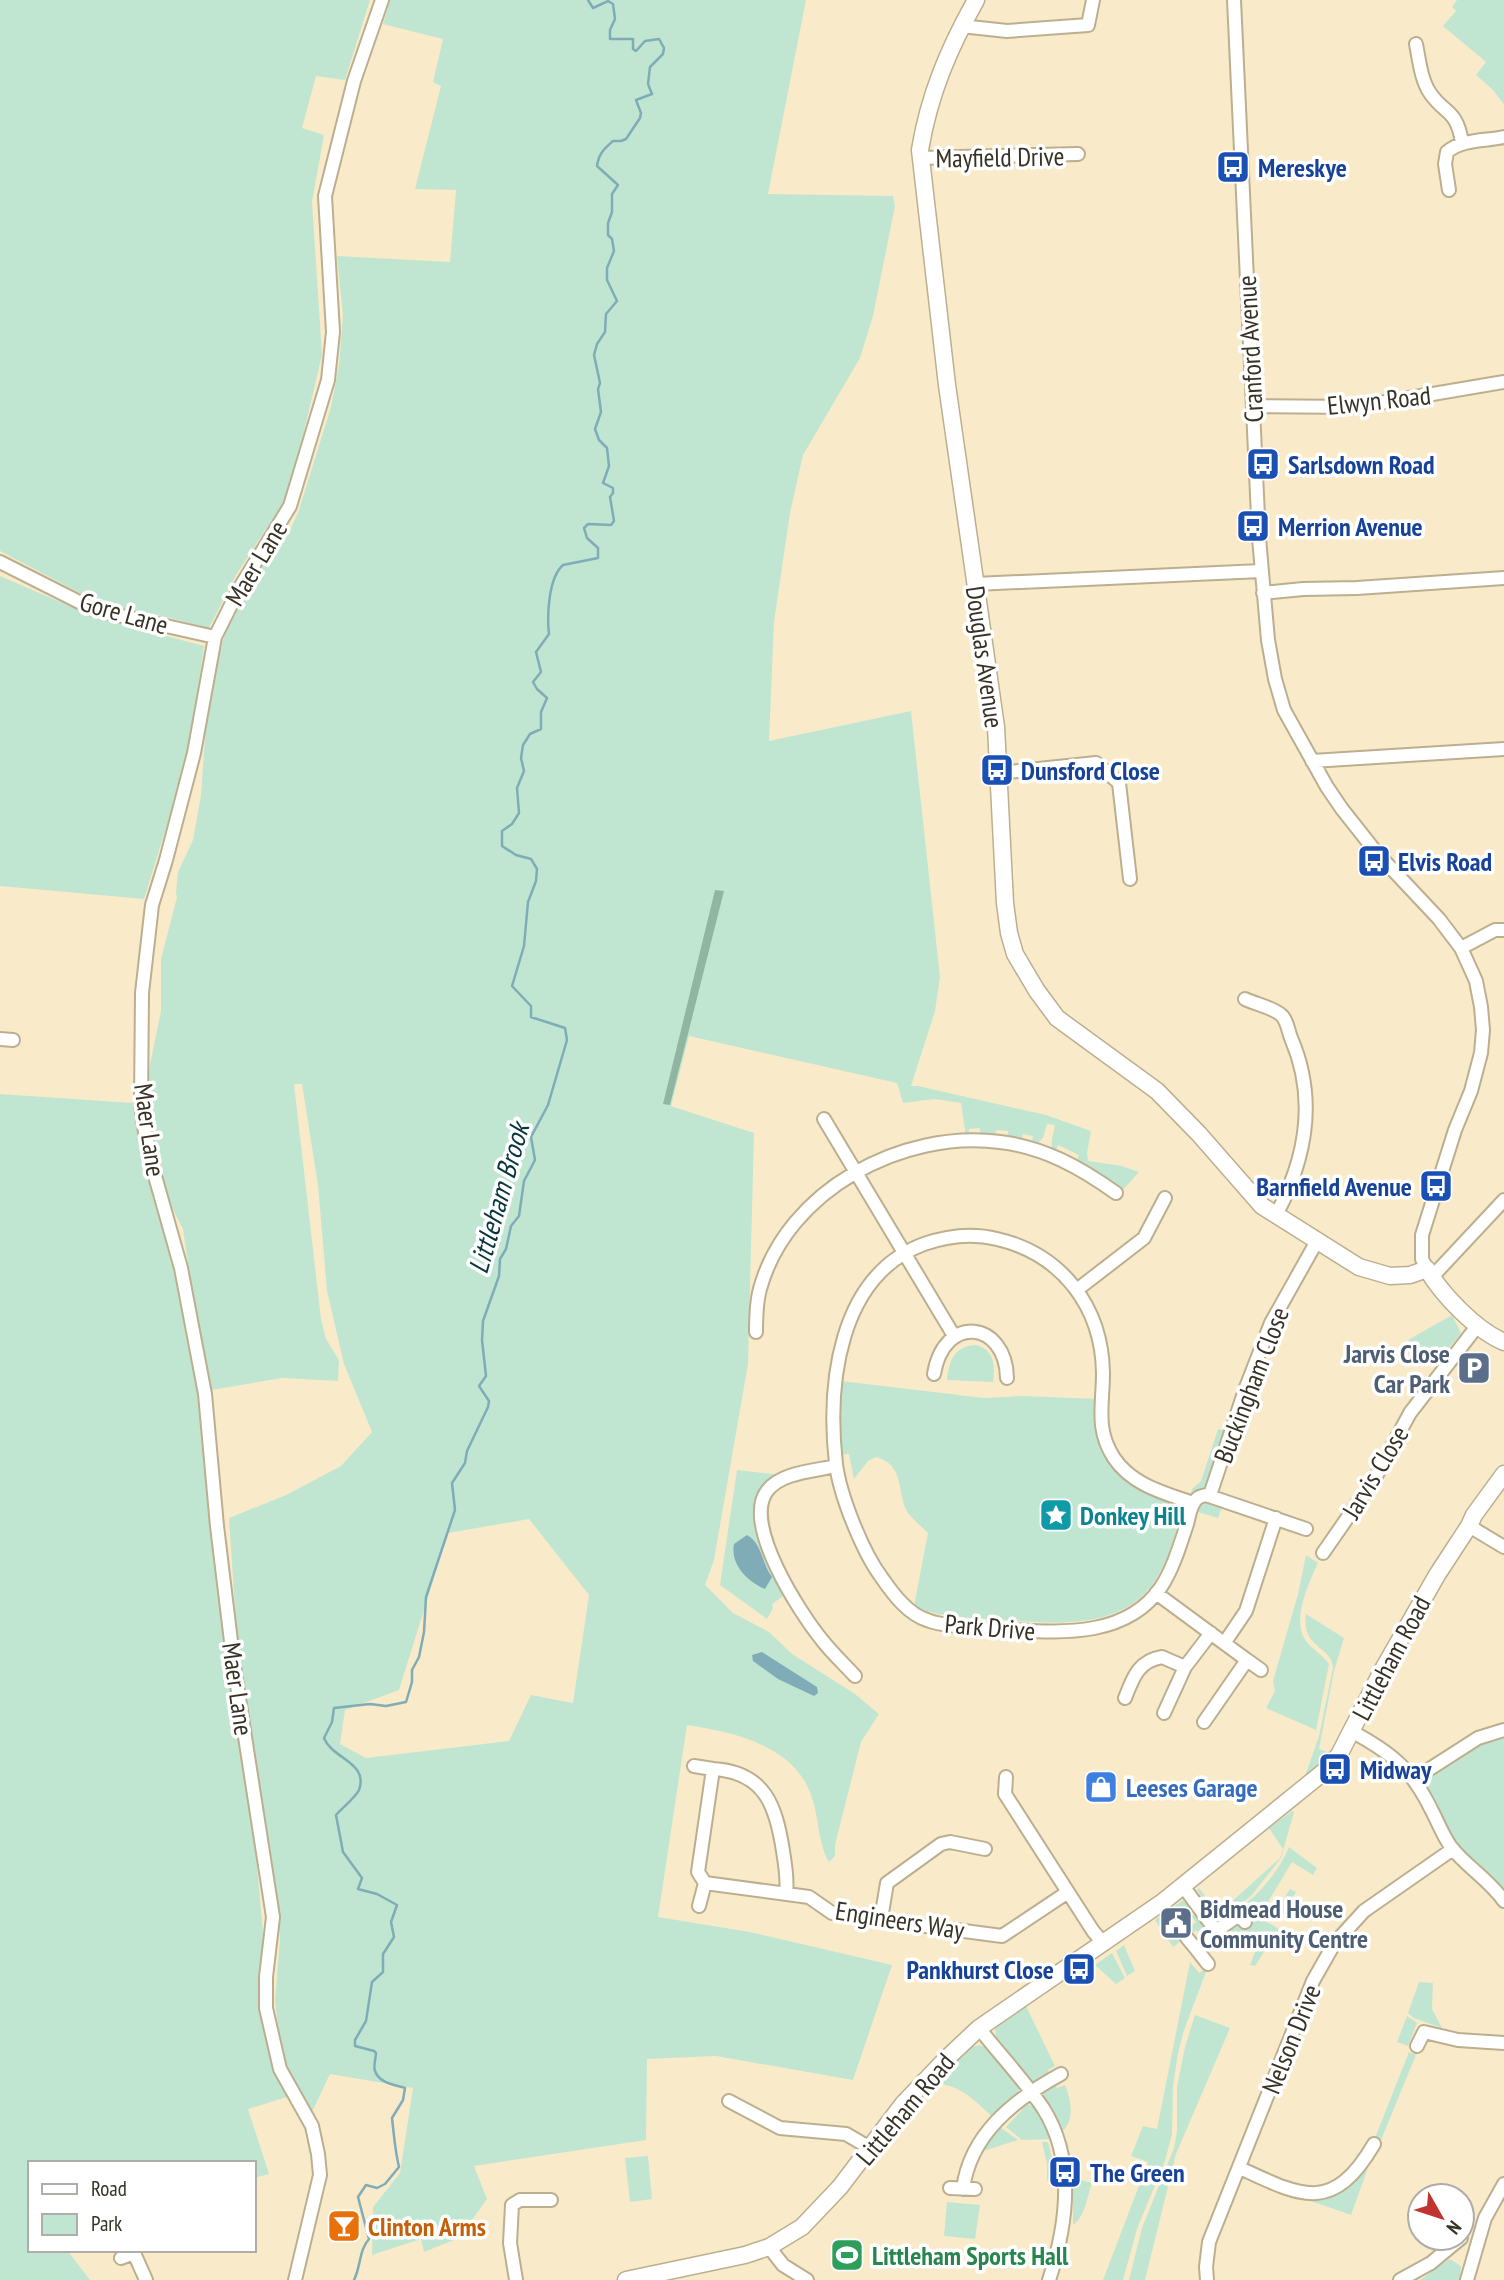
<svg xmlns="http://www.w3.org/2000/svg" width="1504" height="2280" font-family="'PT Sans Narrow',sans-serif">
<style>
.green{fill:#c0e6d2;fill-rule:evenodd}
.forest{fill:#90b6a2}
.water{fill:#7facb7}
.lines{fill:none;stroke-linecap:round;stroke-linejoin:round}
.stream{stroke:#7facb7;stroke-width:2.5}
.street-casing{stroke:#bcaf8f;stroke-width:16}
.secondary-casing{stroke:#bcaf8f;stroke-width:19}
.street{stroke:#fff;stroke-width:12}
.secondary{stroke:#fff;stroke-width:16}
.labels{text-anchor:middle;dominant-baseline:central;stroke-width:7;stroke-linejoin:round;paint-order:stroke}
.street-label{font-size:26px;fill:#373225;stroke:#fff}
.transit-label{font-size:26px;font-weight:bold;fill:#164399;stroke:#fff;text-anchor:start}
.service-label{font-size:26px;font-weight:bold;fill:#4e5e75;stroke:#fff;text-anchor:end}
.culture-label{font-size:26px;font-weight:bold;fill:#0d838f;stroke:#fff;text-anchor:start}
.shop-label{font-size:26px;font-weight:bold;fill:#366cbe;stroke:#fff;text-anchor:start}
.food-label{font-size:26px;font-weight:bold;fill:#c56008;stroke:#fff;text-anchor:start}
.leisure-label{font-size:26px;font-weight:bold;fill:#27864d;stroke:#fff;text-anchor:start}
.water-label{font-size:28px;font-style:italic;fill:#09353e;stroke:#fff}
</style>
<rect width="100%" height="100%" fill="#f9ebca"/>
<path class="green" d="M0 0H370L345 80 316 76 302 128 324 135 312 202 322 355 302 440 287 497 236 575 209 628 166 617 103 605 0 551Z
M390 0H806L768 194 893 196 895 206 873 316 860 358 803 455 790 513 774 622 769 741 911 711 940 977 935 1011 911 1086H918L1046 1115 1091 1131 1087 1153 1088 1161 1122 1166 1139 1172 1122 1191 1095 1170 1093 1172 1076 1162 1079 1155 1058 1145 1055 1152C1048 1144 1054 1134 1055 1125L1047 1124C1044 1134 1044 1144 1031 1144L1033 1136 1023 1134 1021 1142 1007 1140 1008 1131 996 1130 995 1138 980 1137V1128L969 1129V1137H966L961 1103 935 1099 903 1103 897 1083 689 1036 671 1106 754 1133 748 1364 714 1560 705 1585 733 1613 769 1632 792 1654 855 1694 879 1714 861 1742 835 1845V1856L829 1862C818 1844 819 1818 812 1798 796 1746 734 1732 687 1725L658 1917 750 1932 892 1965 853 2080 716 2056 647 2059 646 2140 474 2166 487 2199 459 2238 424 2252 421 2239 372 2255 373 2207 400 2173 413 2088 330 2074 313 2110 307 2108 282 2062 275 2001 280 1940 277 1894 245 1708 237 1639 229 1518 286 1495 341 1466 372 1432 344 1364 327 1291 318 1185 302 1084H294L321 1319 326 1339 339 1360 338 1381 282 1378 211 1390 190 1305 194 1304 183 1229 173 1210 154 1155 145 1089 161 1011V959L177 897 176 893 178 872 193 840 201 795 208 695 227 626 264 563 289 532 298 513 331 407 339 365 343 316 337 256 450 262 456 190 415 189 441 86 433 82 443 39 383 24ZM529 1519 589 1595 573 1703 531 1695 509 1741 366 1758 340 1744 345 1710 399 1690 448 1533Z
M1457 0H1504V104L1492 89 1476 75 1486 62 1443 26 1456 11 1452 7Z
M0 576 95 617 204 646 188 757 144 899 0 886Z
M0 1094 133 1103 177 1268 202 1397 252 1812 263 1932 262 1976 266 2040 274 2067 287 2097 248 2109 269 2174 254 2178V2163H30V2250H67L90 2280H0Z
M1452 1315 1461 1333 1438 1362 1408 1340Z
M976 1345C995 1350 995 1366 993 1382L947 1380C949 1361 954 1346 976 1345Z
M841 1381 984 1398 1023 1396 1099 1399C1090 1463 1119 1483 1175 1503L1173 1510 1167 1516 1178 1519 1179 1522C1173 1539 1169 1557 1160 1572 1130 1631 1058 1624 1003 1620 973 1617 941 1619 914 1606L928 1533C922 1527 913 1520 908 1513 896 1494 906 1465 876 1457L868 1461 854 1479 849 1454 839 1455 828 1463V1382Z
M1218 1429 1227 1432 1210 1484 1207 1483 1205 1487 1191 1494 1192 1489 1201 1481Z
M737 1470 782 1475 759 1498 782 1586V1597L772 1604 773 1608 767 1619 720 1585Z
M1206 1502 1222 1507 1218 1518 1198 1512 1202 1503Z
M1306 1555 1318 1563C1309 1583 1291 1620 1306 1641 1313 1650 1323 1655 1329 1664L1316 1730 1266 1708 1275 1691 1273 1681 1298 1594Z
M1306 1614 1344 1638 1334 1671 1319 1749 1330 1753 1313 1772 1304 1779 1319 1736 1333 1668C1333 1647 1301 1649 1306 1614Z
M1504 1735V1893L1494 1880 1458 1851 1424 1785 1425 1779 1475 1743Z
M1292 1811 1294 1812 1281 1858 1251 1896 1222 1919 1216 1918 1197 1890 1199 1888 1219 1913 1227 1909V1906L1280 1858 1283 1849 1269 1828Z
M1289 1847 1317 1868 1313 1875 1292 1862 1259 1917 1279 1929 1255 1966 1250 1965 1259 1942 1228 1930 1236 1925 1243 1929 1255 1919 1244 1905C1262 1891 1280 1869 1289 1847Z
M1290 1889 1296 1892 1282 1916 1275 1911Z
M1183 1900 1192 1911 1189 1913 1185 1908 1170 1919 1166 1912Z
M1195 1914 1204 1926 1205 1932 1200 1935 1196 1930 1173 1947 1155 1920 1162 1915 1166 1921 1161 1926 1172 1940 1196 1922 1191 1916Z
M1124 1945 1135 1971 1127 1976 1116 1951Z
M1112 1953 1125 1978 1116 1984 1095 1965Z
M1190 1962 1199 1973 1205 1969 1206 1972 1184 2030 1178 2053 1173 2086 1172 2134 1165 2161 1137 2229 1123 2280H1103L1148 2162 1131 2156 1143 2126 1157 2129Z
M1419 1982 1433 1983 1432 2009 1442 2028 1414 2018 1408 2013Z
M1026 2006 1055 2066 1048 2070 1049 2075 1034 2084 1028 2081 994 2038 996 2037 995 2028Z
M1195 2015 1230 2028 1176 2154 1145 2280H1129L1142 2228 1174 2148 1177 2131V2087L1185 2047Z
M1407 2016 1417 2023 1408 2046 1397 2042Z
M980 2045 986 2048 988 2047 1019 2088 1017 2096 995 2119C977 2103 958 2081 931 2084L971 2047Z
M1409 2052 1416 2055 1381 2140 1375 2138Z
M1055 2085 1057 2088 1065 2085C1071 2099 1076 2123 1060 2133L1043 2099 1044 2088Z
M1025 2103 1036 2108 1053 2139 1022 2140 1006 2127 1024 2108Z
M1000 2127 1018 2140 980 2152Z
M1042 2142H1048L1057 2178 1047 2181V2164Z
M648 2156 652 2199 630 2202 625 2158Z
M1368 2168 1351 2215 1308 2200C1334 2198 1350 2187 1368 2168Z
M1073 2178 1092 2183C1087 2197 1085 2217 1073 2225Z
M947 2202 980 2205 975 2239 944 2236Z
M1450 2259 1461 2266 1460 2280H1420Z"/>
<path class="forest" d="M715 890 724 891 670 1105 663 1104Z"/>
<path class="water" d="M747 1535C762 1543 762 1564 772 1577L765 1589C747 1581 730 1564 734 1544Z
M762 1652 817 1687 818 1693 814 1696 778 1679 753 1661 752 1655Z"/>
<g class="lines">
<path class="stream" d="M354 2280C361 2266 359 2250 369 2239L358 2197 366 2185 377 2188 385 2184 399 2167C395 2151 394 2135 392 2118L403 2100 405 2088C395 2085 379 2083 375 2071 373 2066 376 2058 376 2053L374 2051 355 2046V2040L366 2021 372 1982 383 1972V1954L394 1937 391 1922 397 1905 377 1894 358 1889 362 1878 343 1852 336 1815C341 1809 356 1797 359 1790 369 1762 332 1759 324 1738L332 1722 334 1708 370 1704 386 1706 406 1702 412 1682V1670L419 1657 424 1632 426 1597 455 1510 452 1483 465 1463 467 1451 488 1407 489 1401 479 1386 486 1376 482 1340 483 1321 499 1276 500 1259 506 1249 511 1226 519 1216 524 1181 535 1160 531 1137 548 1105 567 1040 565 1028 531 1017V1006L512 986 524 946 528 902 536 881 537 869 531 859 516 855 502 846V831L512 824 519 813 517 788 524 771 521 758 523 745 530 734 541 729V712L547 698 537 689 533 682 541 672 536 652 549 634C547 617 548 578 563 565L598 558V548L587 538 584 528 588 524 611 525 614 521 610 497 613 493V488L603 483 609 466 607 448 599 440 595 429 601 412 598 389 600 383 594 355 597 344 605 332 606 314 617 301 607 280V268L614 251 612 239 608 235V223L612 212V194L618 185 597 166C599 153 604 149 613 141H621L626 139 640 118 641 113 636 100 652 94 648 84 650 67 663 54 664 48 659 39 645 41 636 51 633 49V39H610V30L615 19 613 4 608 1 593 8 588 0"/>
<defs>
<path id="street" d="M1234 0 1259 538 1268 640 1275 679 1284 710 1327 787 1342 809 1376 852 1439 919 1461 948 1476 981 1481 1007 1483 1030 1481 1053 1471 1091 1455 1130 1422 1235V1259L1427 1269
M961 26 1007 31 1088 25 1093 0
M1416 44C1419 59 1421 80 1430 93 1445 115 1457 109 1462 143
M921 158 1078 154
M1449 190 1445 164 1447 152C1462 139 1485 141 1504 137
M1253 406 1356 407 1504 382
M0 562 95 610 215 637
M975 584 1261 571
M1263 593 1303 589 1357 588 1504 578
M1312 761 1504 749
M999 773 1096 763 1119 783 1130 879
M1461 948 1495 930H1504
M1245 999C1255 1004 1271 1007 1280 1014 1287 1019 1288 1030 1291 1038 1317 1098 1306 1159 1276 1215
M0 1039 13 1040
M824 1119 954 1336
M1432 1277 1504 1200
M1078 1289 1144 1238 1165 1198
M756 1332C756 1318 756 1303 760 1289 787 1190 903 1129 1000 1142 1044 1147 1081 1168 1116 1193
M934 1374C944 1313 1006 1321 1007 1378
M836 1466C815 1471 781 1472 767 1491 742 1524 800 1613 822 1640 832 1653 844 1664 855 1676
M1210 1495 1245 1390 1271 1323 1317 1241
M1193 1503C1164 1493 1132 1485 1114 1458 1095 1429 1103 1405 1103 1373 1102 1307 1062 1254 997 1239 973 1233 947 1236 924 1244 838 1276 827 1385 836 1464 840 1496 863 1553 882 1578 893 1594 908 1614 927 1620 936 1624 947 1625 957 1626 975 1630 995 1629 1013 1630 1065 1633 1128 1636 1161 1587 1173 1569 1180 1545 1187 1524 1189 1517 1190 1507 1195 1501 1198 1496 1200 1497 1206 1495L1306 1529
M1469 1526 1504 1547
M1323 1553 1375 1478 1410 1413 1478 1325
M1156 1593 1247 1660 1204 1722
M1225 1642 1246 1611 1276 1518
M1247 1660 1261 1670
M1125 1698C1133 1678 1138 1661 1162 1657L1185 1667
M1164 1713 1185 1667 1211 1633
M1351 1731C1390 1752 1411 1768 1431 1809 1438 1822 1442 1834 1451 1847 1467 1867 1489 1880 1504 1901
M694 1766 713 1769
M1006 1777 1005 1794 1093 1931 1104 1944
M1414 1779 1478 1738 1504 1730
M705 1883 698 1872 713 1769C765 1772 776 1806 783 1851 785 1865 788 1879 786 1894
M1183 1886 1216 1931 1197 1950 1208 1964
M699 1906 705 1883 809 1897 832 1913 843 1915 1002 1936 1068 1892
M881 1919 887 1883 941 1844 950 1842 985 1849
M1216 1931 1239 1915 1245 1922
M1187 1938 1197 1950
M979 2028C1000 2055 1024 2080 1043 2108 1076 2160 1067 2225 1049 2280
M1417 2046 1424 2032 1458 2040 1504 2043
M729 2101 780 2128 846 2134 870 2148
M1240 2168C1302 2197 1333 2214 1374 2144
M950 2188 975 2189
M963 2189C970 2134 1015 2099 1061 2074
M769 2247 783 2265 807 2280
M121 2258 134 2253 146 2280
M295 2280 320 2175 318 2154 312 2126 280 2069 266 2008V1977L273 1917 234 1666 217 1526 205 1394 181 1268 155 1176 145 1132 141 1104 142 993 152 905 166 860 194 753 215 637 239 589 290 506 328 380 333 332 325 196 354 81 382 0
M516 2280 510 2243 512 2205 520 2200H551
M1207 2280 1206 2267 1209 2242 1313 1981 1334 1944 1364 1911 1453 1849
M1400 2280 1431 2263 1461 2238
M1467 2280 1485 2218 1504 2184"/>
<path id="secondary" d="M976 0C949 48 929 95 920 150L947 385 996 727 1005 903 1009 933 1015 954 1037 991 1057 1018 1157 1091 1199 1134 1262 1206 1359 1267 1390 1276 1410 1275 1427 1269C1442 1295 1476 1330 1504 1342
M626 2280 745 2255 769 2247 802 2227 840 2187 903 2104 945 2060 979 2028 1164 1901 1326 1770 1339 1755 1382 1671 1437 1575 1469 1526 1474 1515 1504 1474"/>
</defs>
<use href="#street" class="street-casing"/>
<use href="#secondary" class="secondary-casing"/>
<use href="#street" class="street"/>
<use href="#secondary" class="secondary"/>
</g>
<defs>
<symbol id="bus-square" viewBox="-11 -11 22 22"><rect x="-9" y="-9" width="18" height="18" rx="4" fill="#1a4fb4" stroke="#fff"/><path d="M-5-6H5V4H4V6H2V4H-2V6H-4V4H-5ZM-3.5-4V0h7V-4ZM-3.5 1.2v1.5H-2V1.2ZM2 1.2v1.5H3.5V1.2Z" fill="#fff"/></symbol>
<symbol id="parking-square" viewBox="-11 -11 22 22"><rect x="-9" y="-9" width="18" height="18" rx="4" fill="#5c6f8a" stroke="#fff"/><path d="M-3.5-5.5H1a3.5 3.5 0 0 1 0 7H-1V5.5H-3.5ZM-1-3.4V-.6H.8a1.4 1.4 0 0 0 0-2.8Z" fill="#fff"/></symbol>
<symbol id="sight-square" viewBox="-11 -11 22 22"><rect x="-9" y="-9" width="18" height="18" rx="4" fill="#0f9aa8" stroke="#fff"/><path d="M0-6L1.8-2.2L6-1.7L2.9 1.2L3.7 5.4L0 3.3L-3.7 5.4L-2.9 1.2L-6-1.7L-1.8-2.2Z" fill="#fff"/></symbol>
<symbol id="shop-square" viewBox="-11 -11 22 22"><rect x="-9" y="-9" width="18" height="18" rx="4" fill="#3f7fe0" stroke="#fff"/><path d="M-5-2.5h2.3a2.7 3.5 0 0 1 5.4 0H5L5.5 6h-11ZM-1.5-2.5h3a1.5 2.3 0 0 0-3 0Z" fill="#fff"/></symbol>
<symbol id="civic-square" viewBox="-11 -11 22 22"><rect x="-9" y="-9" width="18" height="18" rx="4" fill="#5c6f8a" stroke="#fff"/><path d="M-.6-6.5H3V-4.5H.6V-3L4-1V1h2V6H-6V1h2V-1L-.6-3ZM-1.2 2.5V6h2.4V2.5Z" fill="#fff"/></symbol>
<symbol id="bar-square" viewBox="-11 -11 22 22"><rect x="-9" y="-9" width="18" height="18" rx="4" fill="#e8710a" stroke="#fff"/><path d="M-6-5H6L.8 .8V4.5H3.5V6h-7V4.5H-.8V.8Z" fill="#fff"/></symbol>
<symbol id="stadium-square" viewBox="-11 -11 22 22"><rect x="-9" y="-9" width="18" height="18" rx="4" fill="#2e9e5b" stroke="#fff"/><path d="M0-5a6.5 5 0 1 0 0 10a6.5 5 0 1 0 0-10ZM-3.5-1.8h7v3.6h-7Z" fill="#fff"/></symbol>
</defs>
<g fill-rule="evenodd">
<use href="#bus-square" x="1214" y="148" width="38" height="38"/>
<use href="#bus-square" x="1244" y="445" width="38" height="38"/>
<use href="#bus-square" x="1234" y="507" width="38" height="38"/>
<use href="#bus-square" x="978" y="751" width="38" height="38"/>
<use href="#bus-square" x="1355" y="842" width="38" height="38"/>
<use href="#bus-square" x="1417" y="1167" width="38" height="38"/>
<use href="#parking-square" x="1455" y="1349" width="38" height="38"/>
<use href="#sight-square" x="1037" y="1496" width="38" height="38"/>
<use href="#bus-square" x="1316" y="1750" width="38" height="38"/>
<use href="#shop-square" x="1082" y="1768" width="38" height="38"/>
<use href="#civic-square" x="1157" y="1904" width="38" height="38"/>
<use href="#bus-square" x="1060" y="1950" width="38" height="38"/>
<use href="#bus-square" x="1046" y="2153" width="38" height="38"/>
<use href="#bar-square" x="325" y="2207" width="38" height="38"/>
<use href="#stadium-square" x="828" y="2236" width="38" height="38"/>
</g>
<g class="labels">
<g class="street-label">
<text transform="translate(1000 157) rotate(-1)">Mayfield Drive</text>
<text transform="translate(1250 349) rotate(-93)">Cranford Avenue</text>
<text transform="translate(1379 400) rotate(-6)">Elwyn Road</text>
<text transform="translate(256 563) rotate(-59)">Maer Lane</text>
<text transform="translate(124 613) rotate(16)">Gore Lane</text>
<text transform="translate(985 657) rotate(82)">Douglas Avenue</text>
<text transform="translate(150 1130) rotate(82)">Maer Lane</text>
<text transform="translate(1251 1385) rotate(-69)">Buckingham Close</text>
<text transform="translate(1375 1472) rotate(-59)">Jarvis Close</text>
<text transform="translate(990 1627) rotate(5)">Park Drive</text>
<text transform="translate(1391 1658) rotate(-62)">Littleham Road</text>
<text transform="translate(238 1689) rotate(82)">Maer Lane</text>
<text transform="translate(900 1920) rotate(9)">Engineers Way</text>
<text transform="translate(1291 2039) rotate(-68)">Nelson Drive</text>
<text transform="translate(905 2109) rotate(-50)">Littleham Road</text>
</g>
<g class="transit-label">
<text x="1258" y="167">Mereskye</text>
<text x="1288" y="464">Sarlsdown Road</text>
<text x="1278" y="526">Merrion Avenue</text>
<text x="1021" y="770">Dunsford Close</text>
<text x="1398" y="861">Elvis Road</text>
<text x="1412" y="1186" text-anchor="end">Barnfield Avenue</text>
<text x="1360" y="1769">Midway</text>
<text x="1054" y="1969" text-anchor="end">Pankhurst Close</text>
<text x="1090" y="2172">The Green</text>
</g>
<g class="service-label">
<text x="1450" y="1353">Jarvis Close<tspan x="1450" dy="30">Car Park</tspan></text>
<text x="1200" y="1908" text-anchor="start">Bidmead House<tspan x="1200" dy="30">Community Centre</tspan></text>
</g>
<g class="culture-label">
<text x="1080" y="1515">Donkey Hill</text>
</g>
<g class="shop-label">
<text x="1126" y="1787">Leeses Garage</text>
</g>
<g class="food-label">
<text x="368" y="2226">Clinton Arms</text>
</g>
<g class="leisure-label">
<text x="872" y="2255">Littleham Sports Hall</text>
</g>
<g class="water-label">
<text transform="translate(498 1198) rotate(-74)">Littleham Brook</text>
</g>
</g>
<rect x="28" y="2161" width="228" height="91" fill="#ffffff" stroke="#afada8" stroke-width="2"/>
<rect x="42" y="2184" width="35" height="10" fill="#ffffff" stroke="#afada8" stroke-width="2"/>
<text x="91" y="2196" font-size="21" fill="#373225">Road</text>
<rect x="42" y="2214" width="35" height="21" fill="#c0e6d2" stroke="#afada8" stroke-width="2"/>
<text x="91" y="2231" font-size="21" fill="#373225">Park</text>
<g transform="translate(1441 2217) rotate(129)"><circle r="33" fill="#ffffff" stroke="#afada8" stroke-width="2"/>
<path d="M0-5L12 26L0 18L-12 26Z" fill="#c1332f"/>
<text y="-10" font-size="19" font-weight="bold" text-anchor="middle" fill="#373225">N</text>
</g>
</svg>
